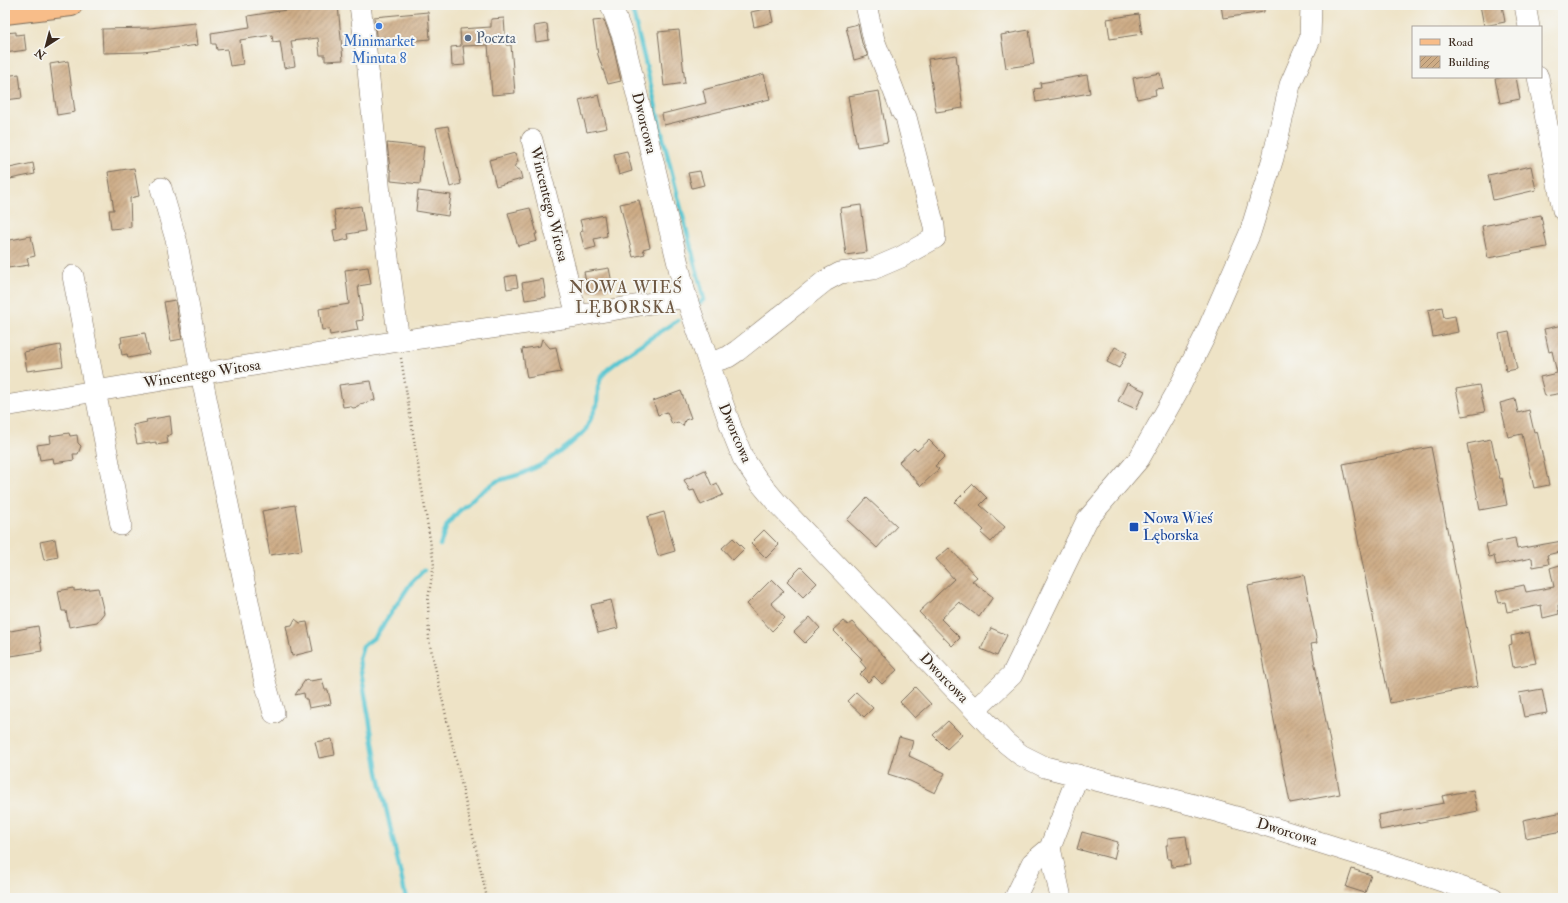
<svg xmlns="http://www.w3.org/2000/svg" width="1568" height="903" font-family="'IM FELL Double Pica',serif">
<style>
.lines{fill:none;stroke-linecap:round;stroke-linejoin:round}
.stream{stroke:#59c6d1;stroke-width:4.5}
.building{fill:url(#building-hatch)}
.minor-casing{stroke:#7a6b59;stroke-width:22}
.major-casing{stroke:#7a6b59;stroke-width:24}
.path{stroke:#7a6b59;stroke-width:2.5;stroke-dasharray:1 3;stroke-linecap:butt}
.minor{stroke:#fff;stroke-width:21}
.major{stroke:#f8bd89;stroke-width:22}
.shop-dot{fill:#3f7fe0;stroke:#f6f6f2;stroke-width:1.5}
.service-dot{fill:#5c6f8a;stroke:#f6f6f2;stroke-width:1.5}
.transit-dot{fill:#1a4fb4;stroke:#f6f6f2;stroke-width:1.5}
.labels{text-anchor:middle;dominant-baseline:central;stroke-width:4;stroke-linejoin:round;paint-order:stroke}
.service-label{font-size:15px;fill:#4e5e75;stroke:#f6f6f2;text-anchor:start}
.shop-label{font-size:15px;fill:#366cbe;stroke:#f6f6f2}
.street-label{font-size:15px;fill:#3b2a1e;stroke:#f6f6f2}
.transit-label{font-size:15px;fill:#164399;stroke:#f6f6f2;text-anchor:start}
.quarter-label{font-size:17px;letter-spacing:1px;fill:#6e5842;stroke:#f6f6f2}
</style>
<defs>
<pattern id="building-hatch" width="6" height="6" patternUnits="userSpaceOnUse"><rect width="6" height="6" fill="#cdac86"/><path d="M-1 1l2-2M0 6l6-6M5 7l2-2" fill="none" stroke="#a88c6d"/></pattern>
</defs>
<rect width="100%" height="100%" fill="#f6f6f2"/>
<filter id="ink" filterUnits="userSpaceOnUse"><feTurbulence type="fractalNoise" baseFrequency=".025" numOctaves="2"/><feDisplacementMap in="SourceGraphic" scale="8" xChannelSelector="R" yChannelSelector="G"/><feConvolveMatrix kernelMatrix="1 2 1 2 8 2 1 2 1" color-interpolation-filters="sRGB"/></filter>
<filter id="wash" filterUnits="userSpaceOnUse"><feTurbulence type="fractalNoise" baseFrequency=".012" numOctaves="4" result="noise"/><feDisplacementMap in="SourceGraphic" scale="16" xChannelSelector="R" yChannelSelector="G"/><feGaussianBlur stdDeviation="0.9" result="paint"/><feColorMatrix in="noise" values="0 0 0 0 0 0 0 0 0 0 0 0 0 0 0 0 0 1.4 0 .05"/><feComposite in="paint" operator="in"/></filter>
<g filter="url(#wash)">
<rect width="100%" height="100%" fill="#eee3c6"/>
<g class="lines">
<path class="stream" d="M631 5 648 73 663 138 704 299 700 303
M440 545 447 525 458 512 477 495 497 481 521 474 543 464 569 445 585 431 597 405 598 388 601 377 608 369 631 351 678 320
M406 898 378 772 359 659 363 646 375 637 411 583 424 570"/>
</g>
<g id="blocks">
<path class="building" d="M338 5 343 60 325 61V55H320L318 38 291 41 295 66 284 68 280 41 273 42 272 35 240 40 243 64 230 66 227 49 217 50 216 44H212L211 33 250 27 248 16 286 10Z
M1221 5H1264V12L1223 18Z
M1480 5H1502L1505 22 1484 26Z
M770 8 773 22 754 27 751 12Z
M428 12 430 39 377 44 374 17Z
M1139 14 1142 34 1110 39 1107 19Z
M504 18 506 45H511L515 93 492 95 488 45 463 46 465 65 452 66 451 47 461 46 460 29 491 27V19Z
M604 20 612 41 621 81 608 84 598 55 593 21Z
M195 23 198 45 143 52 103 53 102 29 150 28Z
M547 24 549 40 536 42 534 26Z
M858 24 862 43 868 56 854 60 846 27Z
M679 30 685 83 664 86 658 32Z
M1029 30 1034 64 1006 68 1001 35Z
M16 32V35L24 34 26 50 5 53V33Z
M956 55 963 108 936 112 928 59Z
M68 61 75 112 57 115 50 64Z
M1160 73 1163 88 1155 89 1156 95 1137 99 1133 78Z
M19 74 22 98 5 100V76Z
M764 74 770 99 664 125 662 114 706 103 703 90Z
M1087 75 1090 93 1036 102 1034 89 1041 88 1040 83Z
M1503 77H1516L1520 99 1500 103 1495 79Z
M879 91 888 142 857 147 848 96Z
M599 95 607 128 587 132 579 100Z
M448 126 461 184 450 187 436 128Z
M387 143 424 147 420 184 391 181V170H390Z
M627 151 632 171 619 175 614 154Z
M515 153 518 161 514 167 520 171 522 179 496 186 489 160Z
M33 163 35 174 5 180V169Z
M1531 166 1536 190 1493 200 1488 175Z
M134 168 139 196 130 198 131 227 111 229 109 210H114L108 172Z
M700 171 704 185 692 188 688 173Z
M418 191 451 195 448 216 416 211Z
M639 200 650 247 643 249 645 254 633 257 620 204Z
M861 205 867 252 846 255 840 208Z
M361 206 365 231 348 234 349 239 335 242 333 230 337 229 334 210Z
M530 208 537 234H535L537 241 518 246 508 213Z
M604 215 607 236 594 239 596 247 585 250 580 232 583 231 580 220Z
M1541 215 1547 247 1488 258 1482 226Z
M31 236 35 256 27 258 29 265 8 268 5 241Z
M368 267 371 284 358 286 363 320 356 321 358 330 330 335 329 329 322 330 319 309 349 304 345 270Z
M609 268 613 288 588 292 584 272Z
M516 275 518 287 507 289 505 277Z
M543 279 546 297 525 300 522 283Z
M175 300 182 339 171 341 164 302Z
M1442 307 1444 318 1455 316 1458 332 1433 337 1428 310Z
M1563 325V393L1545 396 1540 377 1557 373 1552 351 1549 352 1544 329Z
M1509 332 1517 369 1506 371 1499 334Z
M145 333 149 354 128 358 127 354 122 355 120 343H122L121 337Z
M542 339 550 348 556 347 561 372 527 378 522 349 540 346Z
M60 345 63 366 27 371 24 352Z
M1115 347 1127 353 1119 368 1107 362Z
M371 381 375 400 360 404 358 407 353 408 350 406 343 407 339 385Z
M1127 383 1145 391 1136 409 1118 401Z
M1479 385 1485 412 1462 416 1456 389Z
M681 391 691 418 685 420 683 426 678 422 672 424 667 412 658 415 653 401Z
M1515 399 1518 413 1529 410 1534 432 1537 431 1549 485 1534 488 1522 434 1508 437 1500 403Z
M170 416 172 434 167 436 168 443 156 445V442L150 443V442L137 444 133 425 147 422 146 420Z
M69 433 70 436 77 435 78 443 81 446 78 454H73L74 460 54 463 53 458 40 460 37 445 51 443 50 436Z
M1491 439 1500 479 1502 478 1507 505 1480 510 1467 444Z
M929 440 945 456 935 466 939 469 921 486 899 462 914 448 917 451Z
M1431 447 1478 686 1390 703 1343 464Z
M705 470 712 486 717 483 723 495 701 505 694 490 690 491 684 480Z
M973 484 987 498 980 505 1005 527 991 542 981 533 984 530 955 502Z
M867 498 897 526 877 548 847 520Z
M295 505 302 550 270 555 262 511Z
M664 512 675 551 658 556 647 517Z
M764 530 779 545 766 558 751 543Z
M733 538 744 549 733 560 722 548Z
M1515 538 1517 549 1562 541 1563 551 1547 555 1549 564 1533 567 1532 558 1496 565 1494 556 1489 557 1486 544Z
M55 539 58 557 44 560 40 542Z
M949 548 977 577 972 581 993 597 979 617 959 602 941 619 960 638 952 646 919 612 954 579 936 559Z
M1563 564V604L1558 605 1559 614 1543 618 1541 605 1507 612 1505 602 1499 603 1496 591 1524 585 1526 592 1554 587 1550 568Z
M801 567 817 583 803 597 787 581Z
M1304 575 1317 643 1311 644 1340 794 1290 803 1248 586Z
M772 579 784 591 771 603 785 618 772 631 747 604Z
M74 588V591L98 588 104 613 97 622 69 627 66 611H62L58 591Z
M611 600 618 628 598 633 591 605Z
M810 617 820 628 805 643 794 632Z
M295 619 300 623 307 622 313 651 292 656 286 626 292 625Z
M843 621 848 625 852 622 897 670 882 684 874 676 868 682 860 674 866 668 860 661 862 659 833 630Z
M38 626 42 651 5 657V632Z
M991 628 1007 635 997 656 981 649Z
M1529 632 1536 663 1513 667 1509 645 1512 644 1511 636Z
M306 679 310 681 322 679 325 690H328L331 704 309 708 307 699H305L304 693 295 695Z
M915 687 931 704 915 718 900 702Z
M1542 689 1547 713 1524 717 1519 693Z
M856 692 873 708 864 717 847 701Z
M948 721 962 735 947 749 933 735Z
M899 737 913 741 909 756 945 773 935 793 910 781 888 774Z
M332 739 335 755 319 758 315 742Z
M1473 790 1478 811 1380 830 1378 815 1444 803 1442 796Z
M1563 812V831L1526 838 1523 820Z
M1082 832 1118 842 1114 859 1077 849Z
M1186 836 1190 865 1172 867 1171 859H1168L1166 845H1168V838Z
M1352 869 1371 875 1365 893 1346 887Z"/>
</g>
</g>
<g filter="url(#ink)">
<use href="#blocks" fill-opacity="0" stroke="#7a6b59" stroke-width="1"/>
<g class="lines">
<defs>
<path id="minor" d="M360 5 367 59 381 205 399 341
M611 5 623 37 686 297 733 433 743 458 757 479 777 503 1006 743 1021 755 1045 767 1194 805 1261 824 1418 873 1493 898
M866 5 874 40 902 112
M1525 5 1529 27
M1538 77 1563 210
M532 140 577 316
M161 188 177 243 201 374 264 678 274 713
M73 276 121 525
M709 363 728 357 737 351 825 281 840 273 873 269 901 257 935 238 934 226 906 117
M5 406 399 341 577 316 686 297
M975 710 1012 675 1087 520 1139 459 1177 392 1205 336 1250 233 1273 158 1290 85 1310 39 1311 5
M1050 848 1061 898
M1015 898 1032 863 1050 848 1078 775"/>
<path id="major" d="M5 13 71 5"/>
</defs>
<use href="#minor" class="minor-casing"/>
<use href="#major" class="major-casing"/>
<path class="path" d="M401 358 434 565 428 599 429 640 487 898"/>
<use href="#minor" class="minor"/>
<use href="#major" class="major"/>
</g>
</g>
<circle class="shop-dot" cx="379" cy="26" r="4"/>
<circle class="service-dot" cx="468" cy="38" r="4"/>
<rect class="transit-dot" x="1129" y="522" width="10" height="10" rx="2"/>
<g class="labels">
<g class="service-label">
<text x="476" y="38">Poczta</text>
</g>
<g class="shop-label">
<text x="379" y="41">Minimarket<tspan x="379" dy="17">Minuta 8</tspan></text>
</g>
<g class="street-label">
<text transform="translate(644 123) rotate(76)">Dworcowa</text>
<text transform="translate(549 204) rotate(76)">Wincentego Witosa</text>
<text transform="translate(202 374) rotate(-9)">Wincentego Witosa</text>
<text transform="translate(735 433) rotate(67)">Dworcowa</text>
<text transform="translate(944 678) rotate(46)">Dworcowa</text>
<text transform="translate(1287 832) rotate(17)">Dworcowa</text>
</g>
<g class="transit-label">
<text x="1143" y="518">Nowa Wieś<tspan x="1143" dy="17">Lęborska</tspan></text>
</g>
<g class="quarter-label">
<text x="626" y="287">NOWA WIEŚ<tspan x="626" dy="20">LĘBORSKA</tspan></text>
</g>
</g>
<rect width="1568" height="903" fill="none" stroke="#f6f6f2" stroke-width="20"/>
<rect x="1412" y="26" width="130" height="52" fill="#f6f6f2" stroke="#aba49d"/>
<rect x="1420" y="39" width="20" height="6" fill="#f8bd89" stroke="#aba49d"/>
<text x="1448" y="46" font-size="12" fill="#3b2a1e">Road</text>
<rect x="1420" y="56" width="20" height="12" fill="url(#building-hatch)" stroke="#aba49d"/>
<text x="1448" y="66" font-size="12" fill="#3b2a1e">Building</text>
<g transform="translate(46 46) rotate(216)" stroke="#f6f6f2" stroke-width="3" paint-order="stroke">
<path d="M0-3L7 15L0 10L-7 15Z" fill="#3b2a1e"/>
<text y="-6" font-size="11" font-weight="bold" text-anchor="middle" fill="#3b2a1e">N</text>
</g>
</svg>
